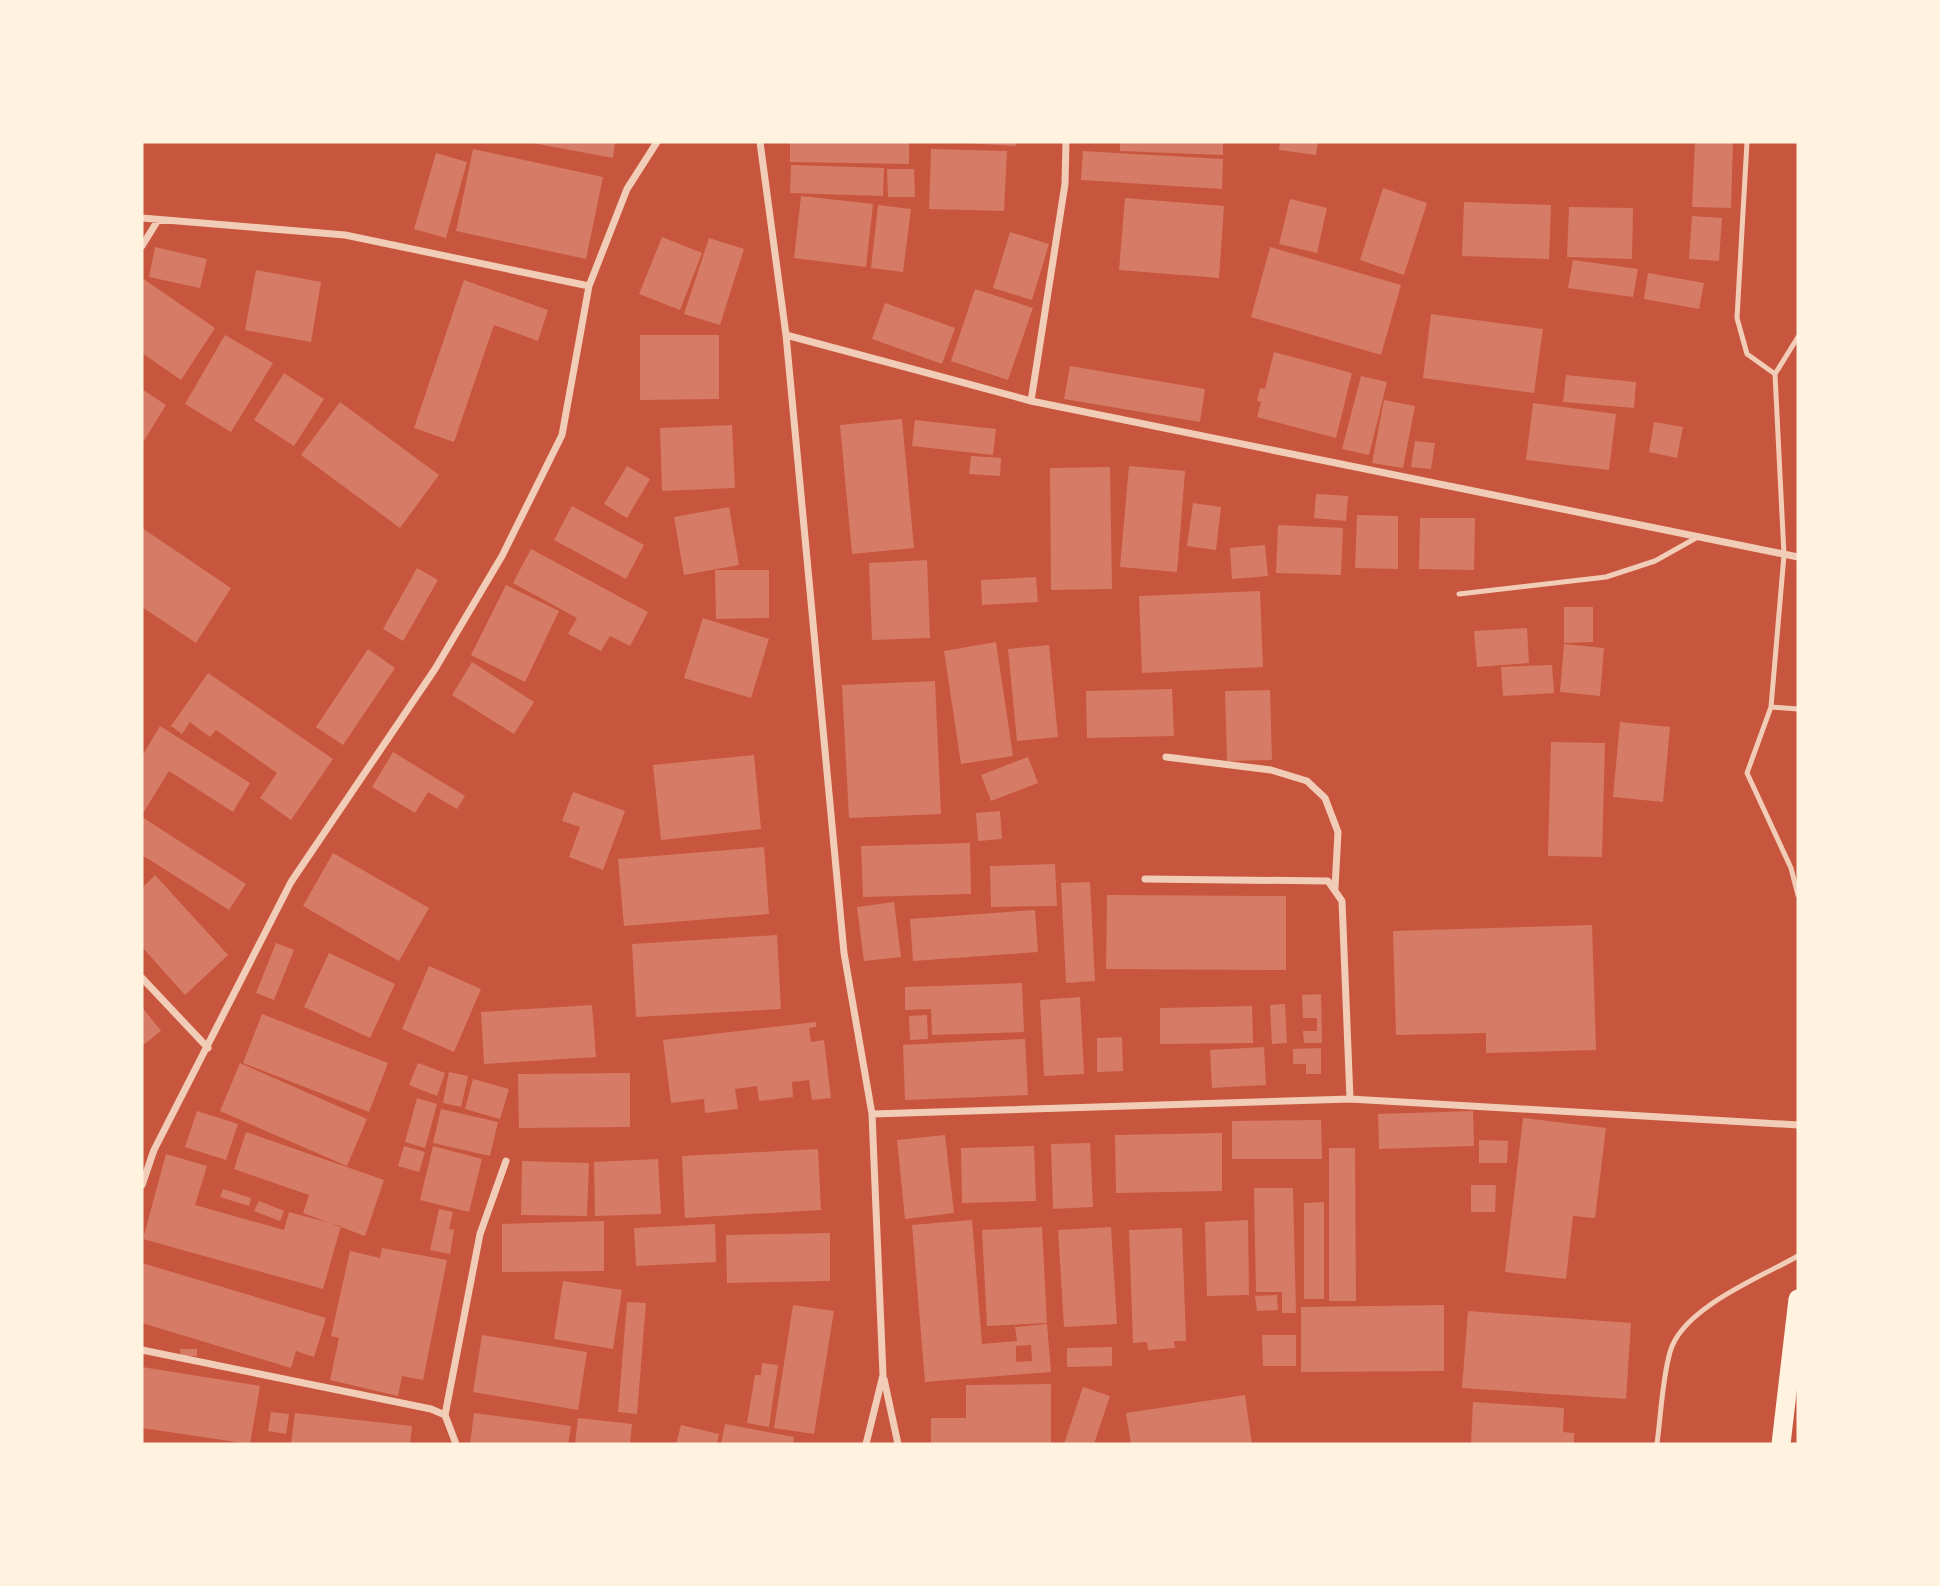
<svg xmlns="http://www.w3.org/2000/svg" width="1940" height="1586" font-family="'DM Sans',sans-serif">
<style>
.building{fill:#d67c66;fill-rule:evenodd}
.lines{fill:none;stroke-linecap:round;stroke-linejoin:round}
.service{stroke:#f1ccb7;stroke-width:5}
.minor{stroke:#f1ccb7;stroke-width:7}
.trunk{stroke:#fff3e0;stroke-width:19}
</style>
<rect width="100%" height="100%" fill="#c8553d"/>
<path class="building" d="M527 142H615L613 158Z
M790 142H909V164L790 162Z
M948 142H1016V146Z
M1120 142H1223V155L1120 151Z
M1280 142H1318L1316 155 1279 150Z
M1695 142H1733L1731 208 1692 207Z
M473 149 603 177 586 259 456 231Z
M931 149 1007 151 1004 211 929 209Z
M1083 151 1223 159 1222 189 1081 180Z
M436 153 467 162 446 238 414 229Z
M791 165 884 168 883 196 790 193Z
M887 169H914L915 197H888Z
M1383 188 1427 203 1404 275 1360 260Z
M801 196 873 204 866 267 794 258Z
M1125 198 1224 206 1219 278 1119 270Z
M1290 199 1327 208 1317 253 1279 244Z
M1464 202 1551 205 1549 259 1462 256Z
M878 205 911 209 903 272 871 268Z
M1569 207 1633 208 1632 259 1567 257Z
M1692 216 1722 218 1719 261 1689 259Z
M1010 232 1049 244 1032 300 993 288Z
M662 237 702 253 680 310 639 294Z
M709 238 744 249 720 325 684 314Z
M155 247 207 259 200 288 149 277Z
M1270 247 1401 285 1381 355 1251 317Z
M1573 260 1638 269 1633 297 1568 288Z
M256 270 321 282 311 342 245 330Z
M1648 273 1704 283 1699 309 1644 299Z
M142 278 215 328 181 380 142 353Z
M464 280 548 310 538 341 494 325 454 442 414 428Z
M975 289 1033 308 1008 380 951 361Z
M885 303 955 328 942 364 872 339Z
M1431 314 1543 329 1534 393 1423 378Z
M225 335 273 363 231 432 185 404Z
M640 335H719V399L640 400Z
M1274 352 1352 373 1336 438 1257 417 1261 402 1257 401 1260 388 1265 389Z
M1070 366 1205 389 1200 422 1064 399Z
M284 373 324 399 294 446 254 420Z
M1566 375 1636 382 1634 408 1563 402Z
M1361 376 1387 382 1369 455 1342 449Z
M142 389 166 405 142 444Z
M1384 400 1415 406 1403 468 1372 463Z
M340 402 439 475 400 528 301 455Z
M1533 403 1616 414 1609 470 1526 460Z
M902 419 914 548 852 554 840 425Z
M915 420 996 429 993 455 912 446Z
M1654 422 1683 427 1677 458 1649 452Z
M732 425 735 488 662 491 660 428Z
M1415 441 1435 443 1431 469 1411 467Z
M971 456 1001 458 1000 476 969 474Z
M627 466 650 479 627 518 604 504Z
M1129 466 1185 471 1177 572 1120 567Z
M1110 467 1112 589 1051 590 1050 468Z
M1316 494 1348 496 1346 521 1314 518Z
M1193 503 1221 507 1216 550 1187 546Z
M572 506 644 545 626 579 554 540Z
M729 507 739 565 684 575 674 517Z
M1357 515 1398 516V569L1355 568Z
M1420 518H1475L1474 570 1419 569Z
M1278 525 1343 528 1341 575 1276 573Z
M142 528 231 588 196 643 142 607Z
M1265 545 1268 576 1232 579 1230 548Z
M531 549 648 612 630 646 610 636 601 651 568 634 577 618 513 583Z
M927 560 930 638 872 640 869 563Z
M417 568 438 580 403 641 383 629Z
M715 570H769V618L716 619Z
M1036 577 1038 602 982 605 981 580Z
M506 585 559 611 525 682 471 655Z
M1260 591 1263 667 1142 673 1139 596Z
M1564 607H1593V642L1564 643Z
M703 618 769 639 751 698 684 678Z
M1527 628 1529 663 1477 667 1474 631Z
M996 642 1013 756 961 764 944 651Z
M1564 644 1604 648 1600 696 1560 692Z
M1049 645 1058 737 1017 741 1008 649Z
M368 649 395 668 343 745 316 727Z
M472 662 534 702 514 734 452 695Z
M1552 665 1554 693 1503 696 1501 667Z
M208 673 333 759 291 820 260 798 277 773 216 730 210 737 190 722 182 734 171 726Z
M935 681 941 814 849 818 842 685Z
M1172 689 1174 736 1087 738 1086 691Z
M1270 690 1272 760 1227 761 1225 691Z
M1620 722 1670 727 1663 802 1613 797Z
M160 726 250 783 233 812 169 771 142 815V756Z
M1551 742 1605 743 1602 857 1548 856Z
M393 752 465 796 457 809 428 792 415 813 372 787Z
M754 755 761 829 661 840 653 765Z
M1028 757 1038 783 991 801 981 775Z
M573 792 625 811 603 870 569 857 580 827 562 821Z
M1000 811 1002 839 978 841 976 813Z
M142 817 246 884 229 910 142 855Z
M970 843 971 894 863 897 861 846Z
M764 847 769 914 624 926 618 859Z
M333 853 429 908 399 961 303 906Z
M1055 864 1057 906 991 907 990 866Z
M155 875 228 955 185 995 142 947V888Z
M1090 882 1095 981 1066 983 1061 883Z
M1107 895 1286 896V970L1106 969Z
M894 902 901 957 864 961 857 907Z
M1035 910 1038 952 913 961 910 919Z
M1592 925 1596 1050 1486 1053V1033L1396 1035 1393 931Z
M777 935 781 1009 636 1017 632 944Z
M276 943 294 950 274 1000 256 993Z
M329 953 395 984 370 1038 304 1007Z
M429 966 481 989 454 1052 402 1029Z
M1022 983 1024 1032 932 1035 931 1009 905 1010V987Z
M1321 994 1322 1043H1304L1303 1031H1317V1018H1303L1302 995Z
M1080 997 1084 1074 1044 1076 1040 1000Z
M1285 1004 1287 1043 1272 1044 1270 1005Z
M592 1005 596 1057 484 1064 481 1012Z
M1252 1006 1253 1043 1160 1044V1008Z
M142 1007 161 1031 142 1046Z
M262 1014 388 1063 369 1112 243 1063Z
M927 1015 928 1039 910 1040 909 1016Z
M816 1022V1027L809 1028 811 1042 824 1040 831 1098 812 1100 809 1080 792 1082 793 1097 759 1101 757 1086 735 1089 738 1109 705 1113 704 1099 671 1103 663 1040Z
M1122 1037 1123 1071 1097 1072V1038Z
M1025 1039 1028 1095 905 1100 903 1045Z
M1264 1047 1266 1085 1212 1088 1210 1050Z
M1321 1048V1074H1306V1064H1293V1049Z
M240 1063 367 1119 347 1166 220 1111Z
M418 1063 445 1073 437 1096 409 1085Z
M449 1072 468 1076 461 1107 443 1103Z
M630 1073V1127L519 1128 518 1074Z
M473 1079 509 1089 500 1119 465 1109Z
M417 1098 437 1104 425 1148 405 1142Z
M441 1109 498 1122 490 1156 433 1143Z
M197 1111 238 1124 226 1160 185 1147Z
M1473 1111 1474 1146 1379 1149 1378 1114Z
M1523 1118 1606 1128 1595 1218 1573 1216 1566 1279 1505 1272Z
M1321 1120 1322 1159H1232V1121Z
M246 1132 384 1180 365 1236 303 1213 309 1195 234 1169Z
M1222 1133V1191L1116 1193 1115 1135Z
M945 1135 954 1213 905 1219 897 1140Z
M1479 1140 1508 1141 1507 1163H1479Z
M1090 1143 1093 1207 1053 1209 1051 1144Z
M404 1146 425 1152 419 1172 398 1166Z
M433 1146 482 1159 469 1212 420 1200Z
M1034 1146 1036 1201 962 1203 961 1148Z
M1329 1148H1355L1356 1301H1329Z
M818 1149 821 1210 685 1218 682 1156Z
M166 1154 207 1166 195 1205 284 1230 289 1212 341 1226 323 1289 143 1239Z
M658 1159 661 1214 595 1216 594 1162Z
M522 1161 589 1163 587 1216 521 1215Z
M1471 1185H1496L1495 1212H1471Z
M1254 1188H1293L1296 1313H1282V1292H1256Z
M223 1189 251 1198 249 1206 220 1197Z
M259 1201 284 1211 280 1221 254 1211Z
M1324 1202V1299H1304V1203Z
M439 1209 453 1212 449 1229 454 1230 450 1254 430 1250Z
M972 1220 982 1344 1017 1341 1015 1327 1047 1324 1051 1372 925 1382 912 1225ZM1031 1345 1032 1361 1016 1362V1346Z
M1248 1220 1249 1295 1207 1296 1205 1222Z
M604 1221V1271L502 1272V1224Z
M715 1224 716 1262 636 1266 634 1228Z
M1042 1227 1047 1323 987 1326 982 1230Z
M1111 1227 1117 1324 1064 1327 1058 1230Z
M1182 1228 1186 1341H1174L1175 1348 1148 1350 1147 1342 1133 1343 1129 1230Z
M830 1233V1281L727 1283 726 1235Z
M382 1248 447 1260 423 1380 402 1376 398 1396 330 1380 339 1338 331 1336 350 1251 380 1258Z
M142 1263 326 1318 314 1357 296 1351 291 1368 142 1323Z
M563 1281 622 1290 613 1349 554 1339Z
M1277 1295 1278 1310 1257 1311 1255 1296Z
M627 1302 646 1303 637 1414 618 1412Z
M793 1305 834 1311 814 1434 774 1428Z
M1444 1305V1371L1301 1372V1307Z
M1468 1311 1631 1323 1626 1399 1462 1388Z
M482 1335 587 1352 578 1410 473 1392Z
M1262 1335H1296V1366H1263Z
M1112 1347V1366L1067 1367V1348Z
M180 1349H197V1356H181Z
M762 1363 778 1365 769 1427 747 1423 755 1375H761Z
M142 1367 260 1386 250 1444 142 1428Z
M1051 1384V1444H931V1418H966V1385Z
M1083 1387 1110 1396 1094 1444H1064Z
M1245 1395 1252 1444H1131L1126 1413Z
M1473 1402 1564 1408 1563 1432 1574 1433V1444H1471Z
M271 1412 289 1414 286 1434 268 1431Z
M295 1413 412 1426 410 1444H291Z
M474 1413 571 1426 568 1444H470Z
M578 1418 632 1424 630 1444H575Z
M725 1424 794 1437 793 1444H721Z
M681 1425 719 1434 717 1444H676Z"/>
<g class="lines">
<path class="service" d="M1747 142 1737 318 1747 354 1775 374 1798 337
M1459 594 1606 577 1655 561 1696 538
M1771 707 1784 555 1775 374
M1798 709 1771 707 1747 773 1791 868 1798 895
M1657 1444C1661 1414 1662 1381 1670 1352 1682 1308 1761 1277 1798 1256"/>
<path class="minor" d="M760 142 786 335 844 953 872 1114 883 1375 866 1444
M142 218 345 235 589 286
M142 246 158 220
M786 335 1031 401 1798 557
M1031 401 1065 184 1066 142
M1166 757 1271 770 1307 781 1325 798 1338 832 1335 888
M1145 879 1328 881 1342 901 1350 1099
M142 978 208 1048
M872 1114 1350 1099 1798 1125
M142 1185 154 1150 291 882 435 669 502 556 562 435 589 286 627 189 657 142
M142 1350 431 1409 445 1415 456 1444
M884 1379 898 1444
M445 1415 480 1234 506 1161"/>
<path class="trunk" d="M1781 1444 1798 1299"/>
</g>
<rect width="1940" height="1586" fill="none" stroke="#fff3e0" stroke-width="287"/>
</svg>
